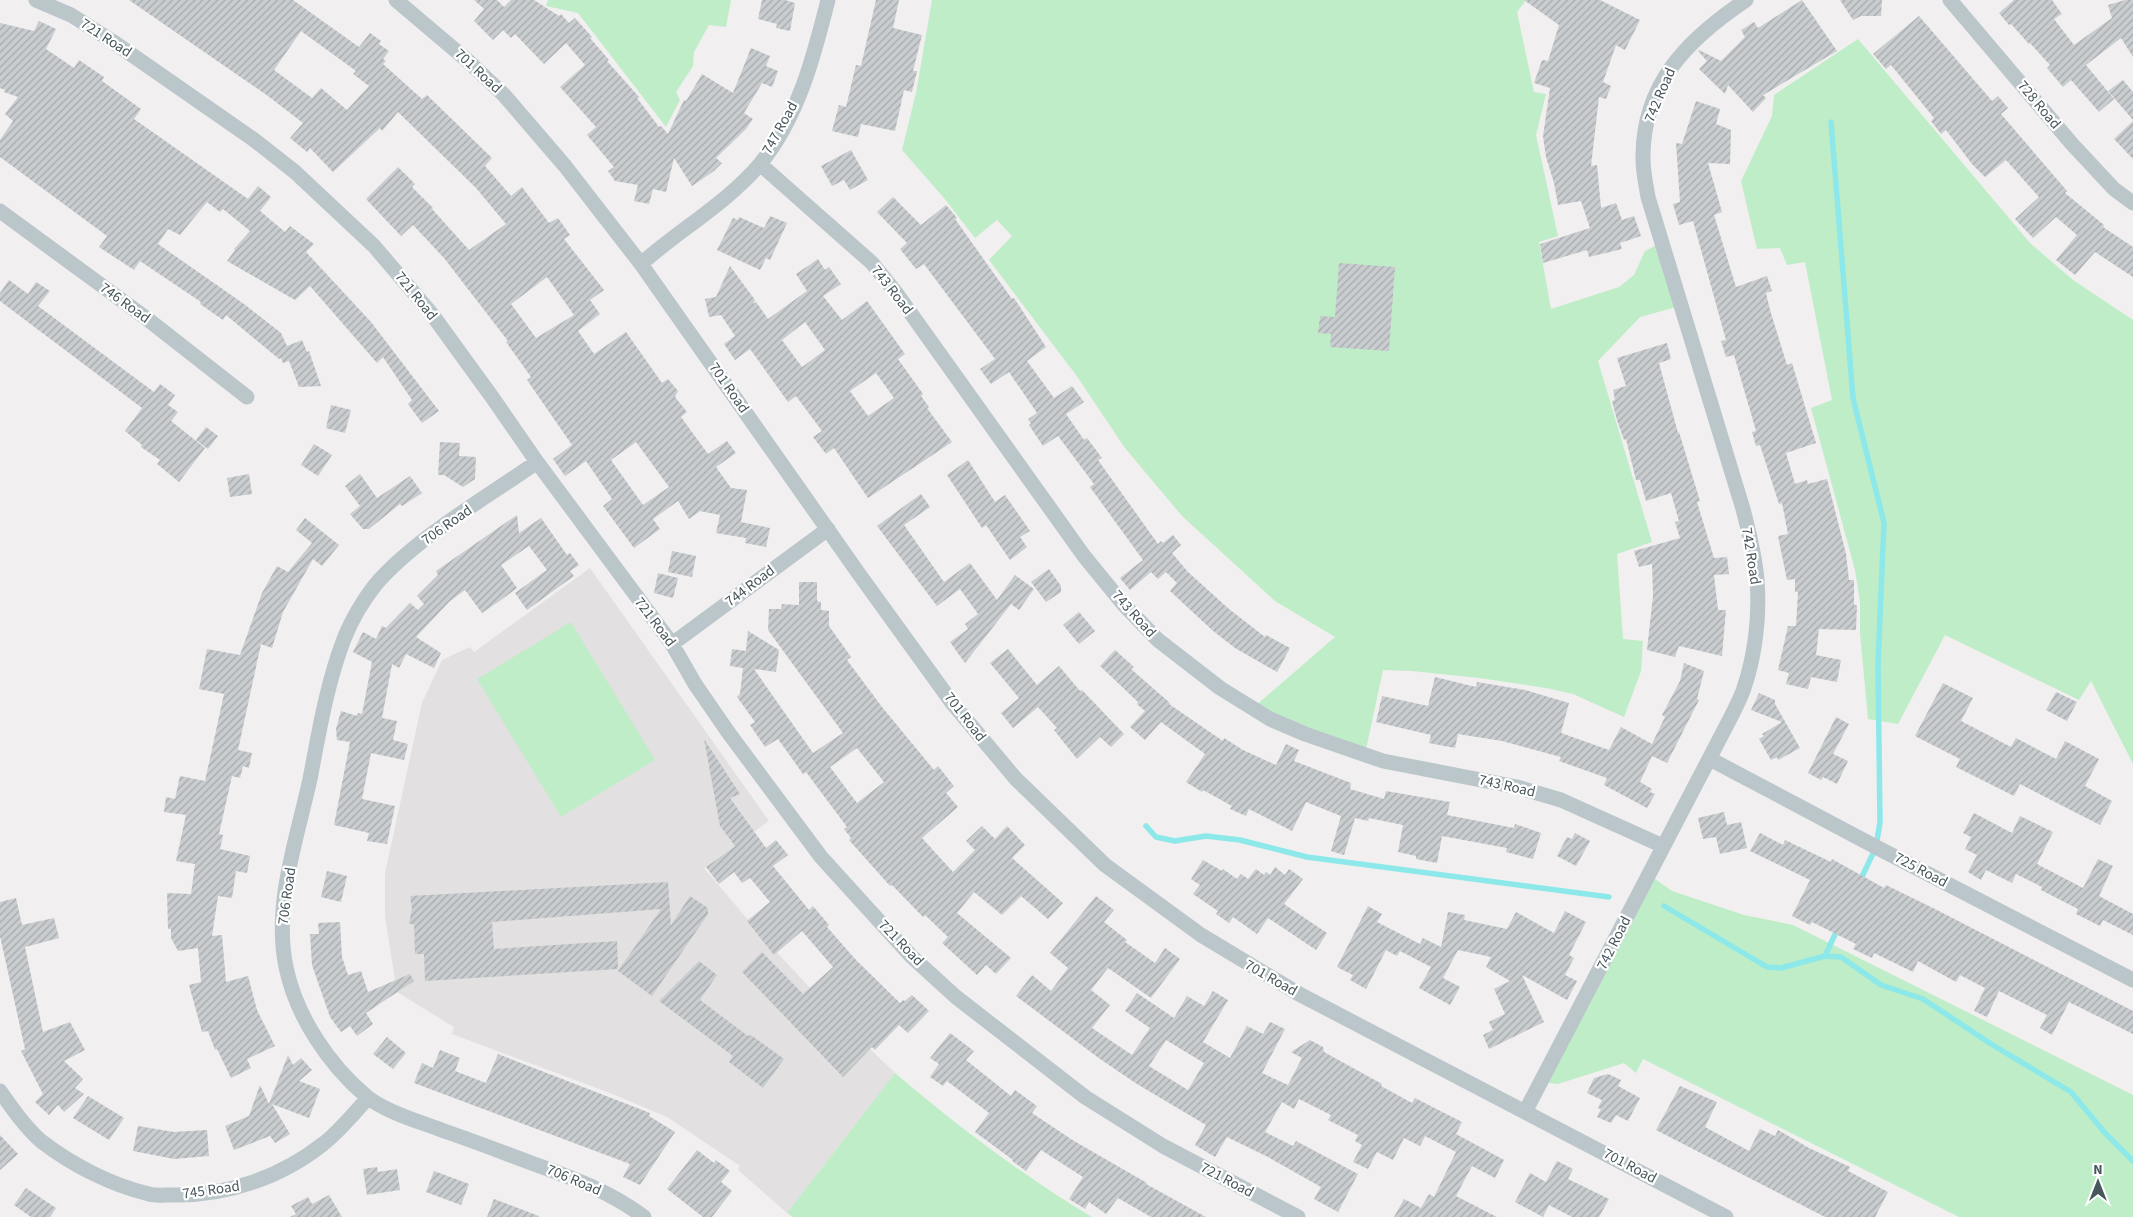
<svg xmlns="http://www.w3.org/2000/svg" width="2133" height="1217" font-family="'Source Sans 3',sans-serif">
<style>
.education{fill:#e2e0e0}
.green{fill:#bfedc7}
.lines{fill:none;stroke-linecap:round;stroke-linejoin:round}
.stream{stroke:#8de8e9;stroke-width:5.5}
.building{fill:url(#building-hatch);fill-rule:evenodd}
.minor{stroke:#bbc6cb;stroke-width:15}
.labels{text-anchor:middle;dominant-baseline:central;stroke-width:4.5;stroke-linejoin:round;paint-order:stroke}
.street-label{font-size:15px;fill:#47565b;stroke:#fff}
</style>
<defs>
<pattern id="building-hatch" width="6" height="6" patternUnits="userSpaceOnUse" patternTransform="scale(1.25)"><rect width="6" height="6" fill="#c9cdd0"/><path d="M-1 1l2-2M0 6l6-6M5 7l2-2" fill="none" stroke="#a5a9ac"/></pattern>
</defs>
<rect width="100%" height="100%" fill="#f1efef"/>
<path class="education" d="M590 568 769 821 704 868 766 941 847 1027 895 1073 787 1213 738 1170 740 1166 667 1117 610 1093 452 1034 454 1027 397 992 385 917V873L422 703 442 660 470 647 474 652Z"/>
<path class="green" d="M548 0H731L726 27 709 25 694 52 693 66 676 92 680 100 666 127 578 13 546 6Z
M932 0H1526L1517 12 1534 92 1546 94 1536 135 1558 236 1539 242 1551 309 1619 287 1634 275 1645 251 1661 243 1680 306 1640 317 1598 361 1652 542 1617 554 1623 639 1643 641 1641 671 1624 717 1573 694 1546 688 1479 678 1412 671 1383 670 1365 754 1254 707 1335 637 1275 601 1182 516 1125 448 1076 375 989 260 1012 236 997 220 975 238 944 198 902 150 916 93Z
M1858 39 2030 243 2073 280 2133 320V764L2091 681 2079 700 1945 635 1898 724 1868 719 1860 633V602L1855 570 1811 408 1832 400 1805 262 1787 265 1780 248 1757 249 1741 181 1772 116 1774 95Z
M571 622 655 760 561 817 477 679Z
M1648 874 1672 891 1744 915 1793 925 2133 1095V1217H1959L1643 1059 1636 1073 1624 1063 1558 1084 1542 1082Z
M895 1073C957 1126 1022 1175 1092 1217H793L787 1213Z"/>
<g class="lines">
<path class="stream" d="M1831 122 1853 398 1884 523 1878 664 1880 822 1876 847 1860 881
M1146 826 1156 837 1175 841 1206 836 1240 840 1307 857 1609 897
M1664 906 1767 967 1781 968 1825 956 1841 957 1881 985 1923 999 1991 1044 2071 1092 2105 1133 2133 1161
M1825 956 1838 928"/>
</g>
<path class="building" d="M129 0H293L359 47 370 33 381 41 379 44 389 51 383 59 386 61 383 64 422 99 427 95 492 158 485 166 511 196 522 187 549 223 558 218 570 235 564 239 604 290 590 300 600 314 578 331 594 354 626 332 662 383 668 379 678 391 675 397 687 412 681 417 708 454 727 441 736 453 716 467 731 488 747 490 741 522 770 528 766 547 745 543 746 538 716 533 720 515 700 511 689 519 678 501 653 519 660 529 634 548 603 506 612 499 586 461 565 476 553 459 572 445 527 380 531 377 506 342 508 341 444 258 413 225 401 236 366 199 398 167 415 184 412 187 433 208 432 209 469 250 506 224 476 188 398 112 382 131 380 128 333 172 310 148 307 152 290 138 303 123 268 96ZM301 31 356 71 353 74 369 86 347 110 321 88 312 98 274 70ZM547 277 574 315 536 338 511 304ZM636 442 669 487 643 505 611 460Z
M474 0H497L504 7 511 0H534L559 16 561 14 569 23 575 18 592 37 590 38 609 60 607 61 639 97 637 98 659 127 661 126 668 134 684 100 686 101 702 74 733 93 751 48 770 56 766 66 778 71 772 87 762 83 744 113 753 119 746 129 716 158 722 163 714 171 692 186 674 158 666 192 653 189 649 204 634 201 638 185 615 181 608 171 614 167 587 135 596 127 560 87 585 65 566 43 544 64 515 34 511 38 503 30 493 40 474 21 484 9Z
M762 0H785L795 3 790 31 776 28 777 24 758 19Z
M876 0H899L893 28 922 35 913 71H917L912 92 904 90 895 131 861 124 858 137 832 131 839 105 846 107 856 65 861 66Z
M1524 0H1600L1640 20 1625 50 1616 45 1603 82 1611 86 1606 99 1599 97 1591 166 1597 165 1601 208 1616 203 1622 220 1634 216 1641 236 1620 243 1622 249 1589 257 1587 250 1543 263 1540 244 1590 228 1581 201 1558 205 1554 183 1546 157 1543 136 1550 88 1534 83 1542 60 1548 61 1559 25Z
M1802 0 1837 51 1763 95 1766 98 1753 112 1728 85 1725 94 1699 69 1707 61 1698 51 1699 50 1721 61 1745 37 1741 30 1754 22 1758 28Z
M1840 0H1882L1881 16H1861L1853 20Z
M2014 0H2052L2062 14 2054 19 2074 45 2112 18 2108 5 2125 0H2133V57L2121 38 2086 65 2114 99 2099 112 2071 80 2063 87 2047 68 2050 65 2030 43 2029 44 2011 24 2009 25 1999 13Z
M1919 16 1992 101 1998 96 2008 108 2001 114 2067 191 2065 193 2104 225 2103 227 2133 247V277L2095 252 2075 275 2056 260 2077 235 2056 217 2033 238 2015 219 2039 197 2006 160 1985 177 1972 164 1946 130 1941 134 1931 121 1934 118 1891 65 1886 69 1873 54Z
M39 21 56 29 46 49 74 68 79 60 104 77 102 81 141 109 134 119 248 199 258 186 271 197 260 211 285 232 290 226 314 244 306 252 371 322 439 411 422 423 408 404 412 400 383 357 377 363 310 286 295 300 227 261 235 250 234 249 250 231 223 209 220 212 207 202 180 235 168 229 158 244 244 304 281 333 287 346 302 340 307 352 309 351 321 386 299 387 289 361 283 363 281 358 279 359 226 315 223 320 200 304 201 302 140 261 134 270 99 247 107 236 0 157V140L13 121 5 114 18 97 4 92 5 90 0 88V23L34 31Z
M2123 80 2133 92V120L2108 91Z
M1696 101 1720 109 1716 124 1731 130 1730 164 1708 163 1722 212 1714 215 1736 287 1767 276 1772 291 1766 293 1770 310 1787 365 1792 363 1816 443 1786 453 1795 484 1807 480 1808 484 1827 479 1846 554 1849 580H1854V605H1857L1856 630 1819 629 1816 655 1841 660 1837 682 1811 677 1808 689 1786 684 1789 673 1778 670 1788 626H1796L1798 592H1795V579L1787 580 1778 536 1788 534 1782 503 1779 504 1760 445 1756 446 1752 432 1756 431 1734 355 1726 357 1721 341 1726 340 1693 221 1679 225 1673 204 1680 202 1676 143 1682 144Z
M2133 121V159L2114 139Z
M851 150 868 180 850 190 844 180 832 186 821 166Z
M893 197 921 225 946 205 957 218 955 219 1012 299 1014 298 1046 347 1027 361 1054 398 1072 386 1084 402 1066 414 1084 440 1087 438 1102 458 1098 460 1158 544 1161 541 1163 543 1173 535 1181 545 1172 553 1188 572 1229 609 1265 637 1266 635 1290 648 1277 672 1235 648 1212 630 1170 591 1177 583 1166 572 1158 579 1151 572 1130 590 1120 578 1143 560 1090 487 1094 484 1058 436 1043 446 1029 425 1031 424 1028 419 1037 413 1009 372 991 384 980 369 995 359 924 264 916 269 900 249 907 243 877 212Z
M770 216 787 223 770 260 766 258 760 270 717 250 733 218 738 220 739 217 764 228Z
M818 259 825 270 829 267 841 284 823 296 842 320 867 301 905 354 898 359 923 394 921 396 929 407 927 408 952 442 868 498 834 448 826 454 813 437 822 431 796 396 788 402 750 349 735 360 724 344 735 336 721 315 709 317 705 299 716 297 730 266 755 300 753 304 756 302 768 319 807 291 796 274ZM805 322 825 350 802 367 782 340ZM876 373 894 398 868 416 850 391Z
M1339 263 1395 267 1389 351 1330 347 1331 334 1318 333 1320 316 1335 317Z
M9 280 28 294 36 282 50 291 38 306 154 392 160 384 175 395 168 405 178 412 171 421 205 448 179 482 157 464 160 460 141 447 142 445 125 431 142 408 0 301V293Z
M1667 343 1671 359 1659 363 1678 433 1679 432 1700 501 1697 502 1714 558 1727 557 1729 574 1714 575 1718 610H1726L1722 656 1679 646 1675 657 1647 650 1653 596 1652 564 1639 567 1634 551 1680 538 1675 522 1679 521 1671 493 1646 501 1640 480H1636L1626 439 1624 440 1617 420 1612 401 1615 400 1613 390 1626 386 1617 358Z
M331 405 351 410 345 433 326 428Z
M206 427 218 436 208 449 196 440Z
M440 442 460 443 459 456 476 457 475 479 463 487 444 475H438Z
M314 444 332 455 318 476 301 465Z
M968 460 995 502 1005 495 1030 531 1020 537 1027 547 1010 560 986 525 982 528 947 475Z
M249 474 252 494 230 497 227 478Z
M360 474 377 498 410 476 422 493 402 506 400 504 369 529H363L350 514 360 506 345 486Z
M921 494 930 507 904 525 944 582 970 563 997 600 1015 575 1034 589 1019 610 1011 604 965 663 950 642 968 629 965 624 978 614 960 589 937 606 877 526Z
M517 515 519 533 541 518 567 555 570 553 579 565 570 571 574 576 527 610 515 593 547 570 529 546 501 565 517 588 501 600 482 613 465 590 450 601 416 637 441 653 434 668 406 654 399 668 392 664 382 718 397 721 393 740 408 744 404 760 371 753 362 799 395 806 387 844 367 841 369 833 334 825 350 742 337 740 336 729 341 711 357 716 358 713 362 714 372 662 353 652 363 632 376 639 382 626 386 628 410 603 418 610 424 604 417 596 438 575 436 571Z
M305 518 339 545 322 566 313 559 283 612 272 648 261 644 238 750 252 753 249 768 243 766 240 778 232 776 219 834 223 835 220 849 250 856 247 873 236 871 232 898 218 896 212 936 222 935 226 982 248 976 257 1010 275 1046 247 1059 251 1068 231 1078 217 1049 215 1050 208 1031 202 1032 189 985 201 982 198 948 178 951 171 938V929H168L167 893 191 894 195 864 176 861 186 815 164 812 166 797 175 799 180 776 205 781 224 694 199 689 207 649 240 655 262 593 277 566 288 572 312 543 296 530Z
M672 551 696 556 692 577 668 572Z
M1049 569 1061 586V592L1046 602 1031 582Z
M658 573 678 578 673 598 654 593Z
M799 582H817V601L821 602V610L829 611V626L851 657 847 660 882 707 934 770 938 766 954 786 946 793 958 807 922 838 953 872 975 850 966 841 982 826 995 839 1007 826 1025 845 1012 858 1063 903 1048 919 1021 896 1002 915 974 892 957 913 1011 958 996 974 986 965 977 975 942 943 948 937 925 915 923 917 892 885 890 886 849 840 851 838 844 829 847 827 806 772 803 774 778 739 765 747 750 725 755 722 737 697 740 694 743 668 730 666 732 649 746 651 748 631 779 650 776 672 754 669 813 753 843 733 768 630 769 609H781L782 604 799 605ZM857 748 884 782 857 803 830 767Z
M1079 612 1095 631 1079 644 1063 625Z
M1008 649 1037 685 1059 666 1080 691 1082 690 1124 734 1111 747 1100 737 1077 759 1054 730 1057 728 1038 707 1013 728 1001 713 1019 698 990 663Z
M1115 650 1134 667 1131 669 1170 703 1169 704 1223 741 1224 738 1243 750 1276 765 1286 744 1299 750 1294 761 1351 783 1350 789 1384 799 1386 791 1450 802 1447 815 1514 828 1515 824 1541 833 1533 859 1506 852 1507 848 1442 836 1437 863 1416 859V856L1398 852 1403 825 1369 818 1368 821 1355 818 1344 855 1331 851 1341 816 1306 802 1292 831 1249 809 1246 816 1230 809 1232 806 1203 790 1202 792 1186 782 1205 754 1161 722 1145 740 1130 727 1145 711 1137 704 1138 702 1100 666Z
M1684 663 1704 671 1697 699 1699 700 1667 763 1652 756 1640 782 1652 789 1650 792 1655 794 1647 808 1604 785 1607 778 1559 761 1561 757 1502 741 1458 734 1455 748 1429 743 1431 735 1376 722 1382 696 1428 706 1435 677 1476 687 1477 682 1525 690 1569 703 1561 733 1609 750 1621 727 1652 744 1665 717 1662 715 1680 681Z
M1943 683 1973 698 1961 721 2011 747 2016 738 2056 759 2065 741 2099 759 2085 786 2112 801 2100 825 2020 784 2014 796 1956 767 1960 759 1915 736Z
M2056 692 2077 702 2067 721 2046 710Z
M1759 693 1775 700V704L1800 748 1778 760 1777 757 1771 760 1759 739 1764 736 1762 734 1782 722 1751 710Z
M1836 717 1849 724 1833 754 1848 761 1837 784 1823 777 1821 780 1808 773Z
M704 739 740 794 730 798 766 848 776 840 788 855 773 866 809 910 813 906 829 925 827 927 856 960 900 1003 903 1000 905 1001 912 995 929 1011 908 1033 899 1025 875 1050 872 1047 843 1077 742 972 762 952 803 994 833 967 802 931 774 955 747 921 770 902 750 878 742 883 734 872 719 884 706 867 735 846 720 826Z
M1724 812 1727 825 1741 822 1747 848 1720 854 1716 837 1703 839 1698 818Z
M1974 813 2012 833 2020 816 2053 832 2037 864 2083 888 2098 859 2113 866 2099 896 2133 914V935L2103 920 2100 926 2076 914 2078 909 2041 890 2042 887 2016 874 2012 883 1986 870 1981 880 1968 872 1977 855 1965 849 1971 837 1963 833Z
M1575 833 1590 841 1576 866 1557 856 1567 837 1572 839Z
M1760 833 1783 845 1785 840 1831 862 1832 859 1884 888 1886 885 1935 909 2133 1011V1034L2069 1002 2052 1035 2040 1028 2047 1015 1999 991 1987 1017 1974 1011 1985 988 1960 975 1956 982 1918 961 1913 972 1874 953 1872 958 1853 949 1856 944 1812 922 1810 925 1792 916 1810 880 1750 851Z
M1203 860 1222 871 1223 869 1237 879 1241 874 1248 879 1256 869 1264 875 1266 872 1270 875 1275 867 1285 875 1289 869 1303 879 1284 904 1327 933 1316 950 1268 918 1257 934 1233 917 1229 923 1216 914 1218 911 1193 894 1200 885 1191 879Z
M327 871 347 876 341 902 321 897Z
M668 882 671 925 690 896 708 908V914L652 996 618 971 661 909 492 922 494 949 617 941 618 969 425 981 424 954H415L414 924H409L412 909 410 896Z
M1096 896 1114 910 1104 922 1127 940 1125 942 1155 963 1165 948 1180 959 1151 998 1108 968 1091 990 1110 1005 1092 1028 1132 1055 1150 1028 1125 1011 1137 993 1174 1018 1187 996 1204 1006 1213 991 1228 1000 1203 1042 1230 1058 1247 1026 1263 1034 1270 1022 1285 1029 1262 1073 1288 1085 1302 1058 1291 1052 1310 1040 1323 1047 1324 1052 1382 1084 1381 1086 1412 1103 1415 1098 1462 1122 1456 1134 1504 1160 1495 1178 1472 1166 1456 1196 1497 1217H1394L1404 1199 1421 1208 1429 1194 1434 1197 1456 1152 1425 1136 1420 1146 1404 1138 1393 1160 1377 1152 1368 1169 1353 1162 1362 1145 1355 1141 1358 1135 1328 1120 1331 1115 1299 1099 1294 1109 1282 1102 1265 1132 1293 1146 1296 1141 1358 1174 1338 1212 1314 1199 1321 1187 1268 1157 1227 1137 1215 1157 1195 1145 1206 1125 1137 1084 1100 1059 1016 996 1032 975 1051 991 1068 968 1050 953ZM1166 1040 1204 1063 1188 1090 1149 1066Z
M16 898 22 925 54 918 59 938 25 947 43 1032 70 1022 85 1050 64 1061 83 1079 75 1088 84 1094 64 1112 58 1105 49 1115 35 1102 43 1094 21 1051 25 1049 0 936V902Z
M1368 906 1382 914 1377 922 1420 944 1423 938 1441 947 1448 912 1465 915 1464 920 1507 929 1516 912 1554 933 1565 911 1586 922 1569 955 1574 958 1565 975 1577 981 1567 1000 1522 975 1544 1022 1489 1049 1483 1035 1493 1030 1489 1022 1505 1014 1494 989 1510 981 1486 967 1491 957 1458 950 1443 978 1460 987 1450 1005 1419 988 1431 967 1400 951 1397 956 1386 950 1366 989 1350 980 1353 975 1337 967Z
M340 922 342 957 348 975 361 971 368 992 410 974 414 981 366 1013 373 1024 357 1036 350 1026 341 1032 330 1017 312 965 310 934H319L318 923Z
M699 961 717 975 700 1000 748 1036 751 1035 784 1059 763 1088 729 1062 733 1056 659 1001Z
M950 1033 974 1051 966 1060 1011 1096 1015 1090 1037 1106 1032 1113 1074 1141 1147 1183 1146 1184 1206 1217H1151L1118 1198 1106 1214 1089 1202 1085 1209 1069 1199 1083 1177 1041 1150 1026 1171 1012 1161 1013 1160 975 1132 989 1113 947 1081 943 1086 930 1077 939 1064 930 1058Z
M387 1037 406 1053 393 1069 373 1054Z
M440 1050 460 1058 455 1071 486 1083 498 1054 650 1113 649 1116 675 1132 640 1185 623 1177 630 1164 414 1083 422 1063 433 1068Z
M288 1055 293 1065 301 1058 312 1070 299 1081 320 1089 309 1118 272 1104 290 1134 275 1143 270 1136 234 1150 225 1126 249 1116 260 1085 269 1104Z
M1608 1074 1621 1080 1618 1086 1640 1098 1628 1121 1616 1115 1611 1123 1597 1117 1601 1109 1598 1108 1602 1100 1587 1093 1594 1078Z
M1680 1086 1717 1102 1705 1127 1749 1151 1760 1129 1775 1136 1778 1130 1809 1148 1850 1167 1848 1171 1888 1192 1875 1217H1825L1656 1130Z
M88 1096 124 1118 109 1140 73 1118Z
M138 1126 174 1132 207 1130 209 1156 174 1159 133 1151Z
M0 1135 18 1154 0 1170Z
M697 1150 714 1163 716 1160 730 1171 721 1182 732 1191 712 1217H703L667 1189Z
M1557 1161 1573 1169 1568 1179 1609 1199 1599 1217H1572L1549 1205 1543 1217 1515 1202 1530 1173 1546 1182Z
M377 1167 378 1172 397 1169 400 1190 367 1195 363 1169Z
M434 1171 469 1184 461 1205 426 1192Z
M26 1188 56 1208 50 1217H31L14 1205Z
M329 1195 342 1217H290L296 1214 291 1206 308 1197 312 1204Z
M494 1199 539 1216 538 1217H487Z"/>
<g class="lines">
<path class="minor" d="M36 0 71 15 112 41 253 139 295 172 374 246 431 313 492 397 537 462 672 644 695 684 728 732 821 857 911 956 956 997 1085 1097 1163 1146 1298 1217
M396 0 468 61 504 95 565 166 641 264 859 574 953 704 1016 779 1105 865 1201 935 1299 994 1726 1217
M1950 0 2072 144 2114 189 2133 203
M760 164 872 263 897 294 1084 556 1124 605 1158 640 1220 688 1270 719 1305 734 1383 761 1517 787 1561 800 1663 846
M0 211 146 318 247 397
M641 264C679 230 727 203 760 164 798 118 814 56 828 0
M537 462C486 498 417 537 376 584 364 599 351 621 344 639 327 683 319 732 310 779 297 839 273 905 286 967 296 1016 329 1065 366 1096 385 1112 421 1122 444 1131 474 1141 504 1153 534 1164 573 1178 611 1192 644 1217
M672 644 828 529
M1710 759 1876 847 2133 980
M0 1091C12 1108 25 1127 41 1141 72 1165 111 1185 149 1194 156 1196 165 1195 172 1195 226 1196 280 1178 323 1144 339 1132 354 1113 368 1098
M1525 1112 1721 736C1729 721 1737 706 1743 691 1755 657 1760 616 1757 580 1755 556 1749 532 1743 509L1648 197C1646 185 1643 172 1643 159 1642 84 1688 39 1746 0"/>
</g>
<g class="labels">
<g class="street-label">
<text transform="translate(106 38) rotate(33)">721 Road</text>
<text transform="translate(478 71) rotate(43)">701 Road</text>
<text transform="translate(1660 95) rotate(-67)">742 Road</text>
<text transform="translate(2039 105) rotate(50)">728 Road</text>
<text transform="translate(780 128) rotate(-61)">747 Road</text>
<text transform="translate(892 290) rotate(52)">743 Road</text>
<text transform="translate(416 296) rotate(51)">721 Road</text>
<text transform="translate(125 303) rotate(36)">746 Road</text>
<text transform="translate(729 388) rotate(55)">701 Road</text>
<text transform="translate(447 525) rotate(-35)">706 Road</text>
<text transform="translate(1751 556) rotate(81)">742 Road</text>
<text transform="translate(750 586) rotate(-37)">744 Road</text>
<text transform="translate(1134 614) rotate(48)">743 Road</text>
<text transform="translate(655 622) rotate(53)">721 Road</text>
<text transform="translate(965 717) rotate(52)">701 Road</text>
<text transform="translate(1507 786) rotate(13)">743 Road</text>
<text transform="translate(1921 870) rotate(28)">725 Road</text>
<text transform="translate(287 896) rotate(-82)">706 Road</text>
<text transform="translate(901 943) rotate(46)">721 Road</text>
<text transform="translate(1614 943) rotate(-63)">742 Road</text>
<text transform="translate(1271 978) rotate(30)">701 Road</text>
<text transform="translate(1630 1166) rotate(28)">701 Road</text>
<text transform="translate(574 1180) rotate(23)">706 Road</text>
<text transform="translate(1227 1180) rotate(28)">721 Road</text>
<text transform="translate(211 1190) rotate(-8)">745 Road</text>
</g>
</g>
<g transform="translate(2098 1182)" stroke="#ffffff" stroke-width="4" paint-order="stroke">
<path d="M0-4L9 19L0 12L-9 19Z" fill="#47565b"/>
<text y="-8" font-size="14" font-weight="bold" text-anchor="middle" fill="#47565b">N</text>
</g>
</svg>
